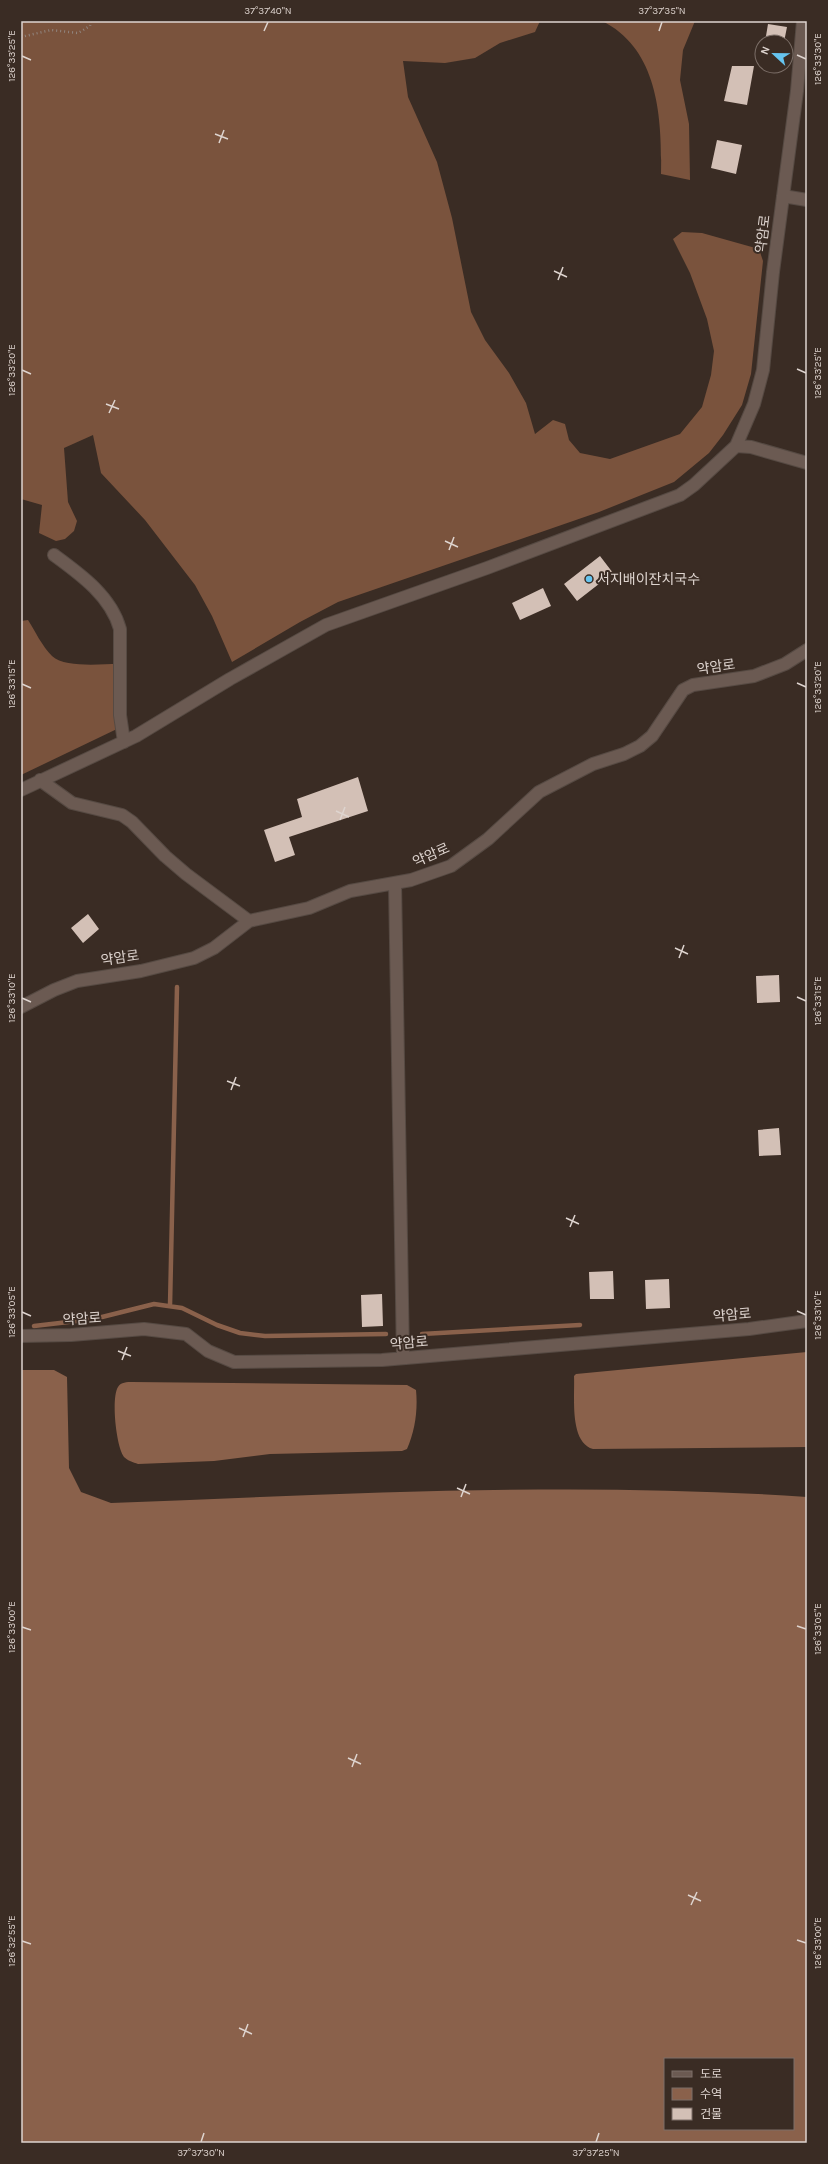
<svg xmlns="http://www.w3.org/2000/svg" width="828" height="2164" font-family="Karla,'Noto Sans KR',sans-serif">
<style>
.forest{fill:#7a533d}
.water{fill:#8a614b;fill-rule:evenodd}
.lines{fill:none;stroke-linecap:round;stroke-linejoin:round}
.stream{stroke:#8a614b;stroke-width:4.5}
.building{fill:#d3c0b6}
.minor-casing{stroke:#564a43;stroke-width:14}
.path{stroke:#91857f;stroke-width:2.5;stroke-dasharray:1 3;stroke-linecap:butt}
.minor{stroke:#6b5a52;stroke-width:12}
.ticks{fill:none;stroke:#ded4cf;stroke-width:1.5}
.poi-dot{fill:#66c4ef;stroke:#3a2c24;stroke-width:1.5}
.labels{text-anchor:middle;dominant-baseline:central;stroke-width:4;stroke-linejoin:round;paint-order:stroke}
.street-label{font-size:14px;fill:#ded4cf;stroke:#3a2c24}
.poi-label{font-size:14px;fill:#ded4cf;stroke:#3a2c24;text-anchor:start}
.neatline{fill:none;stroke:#ded4cf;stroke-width:1.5}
.ticks-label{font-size:10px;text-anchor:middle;fill:#ded4cf}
</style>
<rect width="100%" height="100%" fill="#3a2c24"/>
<path class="forest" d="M21 21H540L535 32 500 43 475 58 445 63 403 61 408 97 437 162 452 218 471 312 485 340 509 373 526 403 535 434 553 420 565 424 569 440 580 453 610 459 680 434 702 407 711 375 714 351 707 319 690 273 673 239 682 232 702 233 759 249 763 261 751 374 742 405 723 435 709 453 674 482 599 512 338 602 300 622 232 662 212 616 195 585 145 520 101 473 93 435 64 448 68 502 77 521 74 531 65 539 56 541 39 533 42 505 21 499Z
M602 21H695L683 50 680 80 689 124 690 180 661 174C662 119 659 49 602 21Z
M28 620C35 631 42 646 52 656 65 668 100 664 118 664L119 728 21 775V621Z"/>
<path class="water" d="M807 1352V1447L593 1449C569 1442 575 1397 574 1376L576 1374Z
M21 1370H54L67 1377 69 1468 81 1492 111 1503C343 1494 575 1481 807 1497V2143H21ZM665 2059H793V2129H665Z
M132 1382 407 1385 416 1390C418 1410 415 1431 407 1449L402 1451 270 1454 214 1461 138 1464C133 1462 128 1461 124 1457 116 1446 111 1398 118 1387 121 1382 127 1382 132 1382Z"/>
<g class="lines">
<path class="stream" d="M170 1306 177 987
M34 1326 94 1319 154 1304 182 1308 217 1325 240 1333 265 1336 386 1334
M422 1334 580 1325"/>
</g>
<path class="building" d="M768 24 787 27 784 42H765Z
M732 66H754L747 105 724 101Z
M717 140 742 145 736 174 711 168Z
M600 556 613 573 577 601 564 584Z
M543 588 551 606 520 620 512 603Z
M358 777 368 811 289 837 295 855 275 862 264 830 302 817 297 799Z
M88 914 99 929 83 943 71 928Z
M779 975 780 1002 757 1003 756 976Z
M779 1128 781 1155 759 1156 758 1130Z
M613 1271 614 1299H590L589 1272Z
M669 1279 670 1308 646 1309 645 1280Z
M382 1294 383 1326 362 1327 361 1295Z"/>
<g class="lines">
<defs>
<path id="minor" d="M783 196 807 200
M736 446 754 404 763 370 773 272 797 91 803 21
M54 555C80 574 111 596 120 629V715L124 742
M40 780 72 803 122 815 132 822 165 856 186 874 249 921
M21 790 136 736 230 679 326 625 487 568 680 495 694 485 736 446 751 447 807 463
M395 883 403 1358
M21 1007 54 990 77 981 141 971 194 958 214 948 249 921 309 908 350 891 411 880 451 866 488 839 539 792 593 764 624 754 640 746 652 736 683 690 693 685 754 676 785 664 807 650
M21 1336 71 1335 144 1329 186 1334 208 1351 234 1362 382 1360 749 1329 807 1321"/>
</defs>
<use href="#minor" class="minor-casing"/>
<path class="path" d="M21 37 51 30 78 33 90 26 91 21"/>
<use href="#minor" class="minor"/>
</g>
<path class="ticks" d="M264 31 268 22M659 31 662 22M797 55 806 59M22 56 31 60M215 134 228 139M219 143 224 130M554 271 567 277M558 280 563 267M797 369 806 373M22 370 31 374M106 404 119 409M109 413 115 400M445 541 458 547M449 550 454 537M797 683 806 687M22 684 31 688M336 811 349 817M340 820 345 807M675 948 688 954M679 958 684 945M797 997 806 1001M22 998 31 1002M227 1081 240 1086M231 1090 236 1077M566 1218 579 1224M570 1227 575 1215M797 1311 806 1315M22 1312 31 1316M118 1351 131 1356M122 1360 127 1347M457 1488 470 1494M461 1497 466 1484M797 1626 806 1629M22 1627 31 1630M348 1758 361 1764M352 1767 357 1754M688 1895 701 1901M691 1905 697 1892M797 1940 806 1943M22 1941 31 1944M239 2028 252 2034M243 2037 248 2024M201 2142 204 2133M596 2142 599 2133"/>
<circle class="poi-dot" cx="589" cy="579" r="4"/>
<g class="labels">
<g class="street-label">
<text transform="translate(763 234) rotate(-83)">약암로</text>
<text transform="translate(716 667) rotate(-8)">약암로</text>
<text transform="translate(431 855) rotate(-24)">약암로</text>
<text transform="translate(120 958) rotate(-8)">약암로</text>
<text transform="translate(732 1315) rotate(-5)">약암로</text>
<text transform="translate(82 1319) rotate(-4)">약암로</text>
<text transform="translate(409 1343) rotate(-5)">약암로</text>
</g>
<g class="poi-label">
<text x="597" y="579">서지배이잔치국수</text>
</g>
</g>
<rect width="828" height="2164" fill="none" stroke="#3a2c24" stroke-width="44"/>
<rect x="664" y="2058" width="130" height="72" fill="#3a2c24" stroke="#7c6f68"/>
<rect x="672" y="2071" width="20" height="6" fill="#6b5a52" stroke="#7c6f68"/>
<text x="700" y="2078" font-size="12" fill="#ded4cf">도로</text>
<rect x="672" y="2088" width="20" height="12" fill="#8a614b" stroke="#7c6f68"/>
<text x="700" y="2098" font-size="12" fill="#ded4cf">수역</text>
<rect x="672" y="2108" width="20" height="12" fill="#d3c0b6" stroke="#7c6f68"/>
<text x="700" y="2118" font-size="12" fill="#ded4cf">건물</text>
<g transform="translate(774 54) rotate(292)"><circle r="19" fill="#3a2c24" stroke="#7c6f68"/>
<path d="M0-3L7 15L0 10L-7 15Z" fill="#66c4ef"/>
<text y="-6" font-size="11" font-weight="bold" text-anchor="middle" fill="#ded4cf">N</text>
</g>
<rect x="22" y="22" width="784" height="2120" class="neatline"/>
<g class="ticks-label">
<text x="268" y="14">37°37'40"N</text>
<text x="662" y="14">37°37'35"N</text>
<text transform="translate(11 56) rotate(-90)" y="4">126°33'25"E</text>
<text transform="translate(817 59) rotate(-90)" y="4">126°33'30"E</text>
<text transform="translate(11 370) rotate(-90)" y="4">126°33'20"E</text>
<text transform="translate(817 373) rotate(-90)" y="4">126°33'25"E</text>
<text transform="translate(11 684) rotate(-90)" y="4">126°33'15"E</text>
<text transform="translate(817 687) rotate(-90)" y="4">126°33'20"E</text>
<text transform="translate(11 998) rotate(-90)" y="4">126°33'10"E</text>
<text transform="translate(817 1001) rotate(-90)" y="4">126°33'15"E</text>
<text transform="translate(11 1312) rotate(-90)" y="4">126°33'05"E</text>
<text transform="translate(817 1315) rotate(-90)" y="4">126°33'10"E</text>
<text transform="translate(11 1627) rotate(-90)" y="4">126°33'00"E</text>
<text transform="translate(817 1629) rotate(-90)" y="4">126°33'05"E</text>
<text transform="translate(11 1941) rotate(-90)" y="4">126°32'55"E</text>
<text transform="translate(817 1943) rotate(-90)" y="4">126°33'00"E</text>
<text x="201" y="2156">37°37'30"N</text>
<text x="596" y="2156">37°37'25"N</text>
</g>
</svg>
